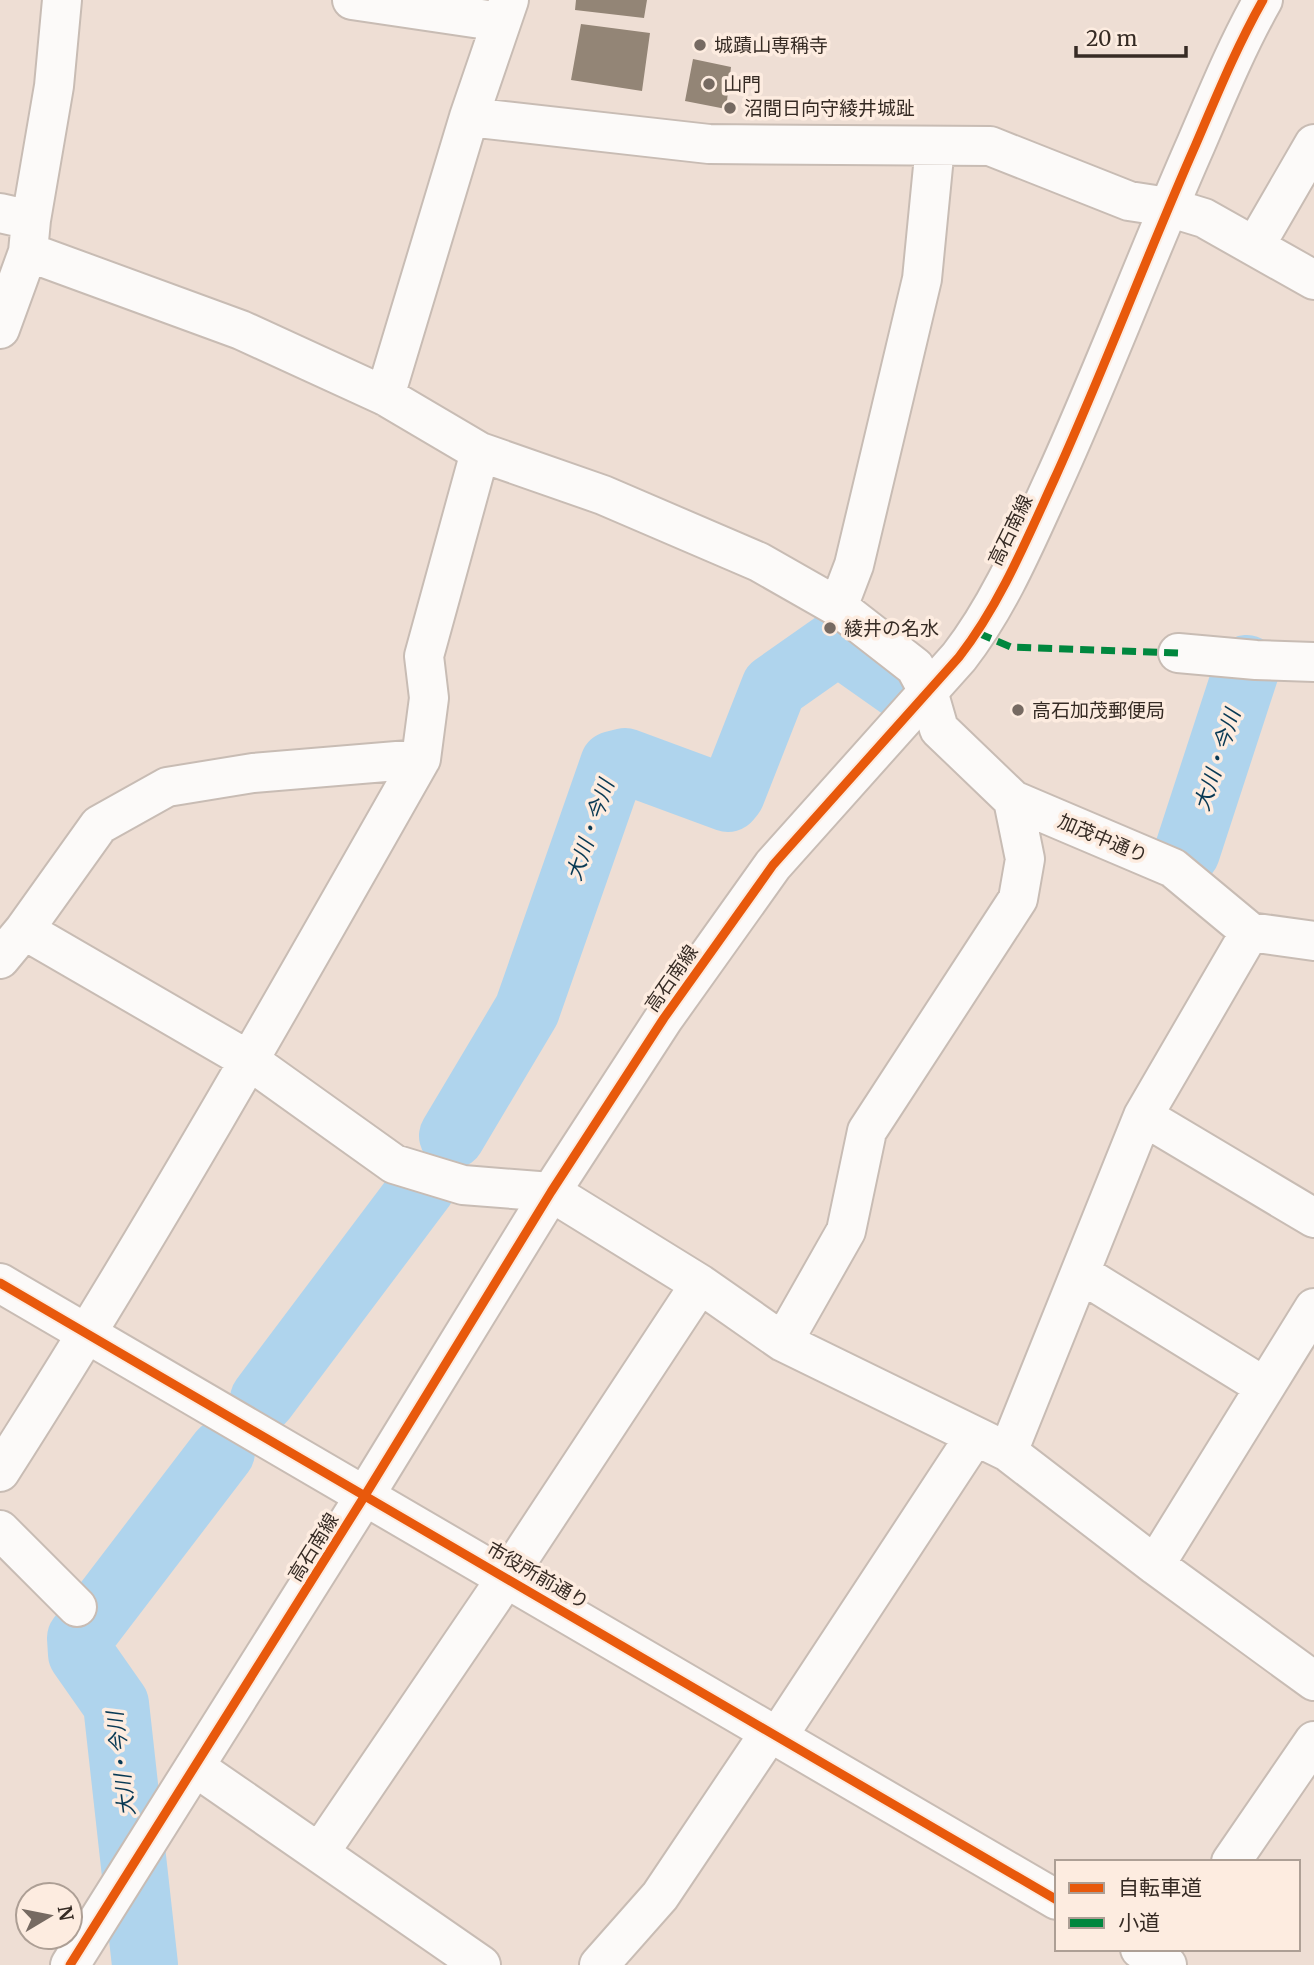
<svg xmlns="http://www.w3.org/2000/svg" width="1314" height="1965" font-family="Merriweather,'Noto Sans JP',serif">
<style>
.lines{fill:none;stroke-linecap:round;stroke-linejoin:round}
.river{stroke:#afd4ed;stroke-width:66}
.building{fill:#938576}
.minor-casing{stroke:#c8bcb4;stroke-width:42}
.tertiary-casing{stroke:#c8bcb4;stroke-width:42}
.minor{stroke:#fcfaf9;stroke-width:38}
.tertiary{stroke:#fcfaf9;stroke-width:38}
.quiet{stroke:#00873e;stroke-width:7;stroke-dasharray:14 7;stroke-linecap:butt}
.cycleway-casing{stroke:#fdece0;stroke-width:13}
.cycleway{stroke:#e8590c;stroke-width:9}
.poi-dot{fill:#766a62;stroke:#fdece0;stroke-width:2.5}
.labels{text-anchor:middle;dominant-baseline:central;stroke-width:7;stroke-linejoin:round;paint-order:stroke}
.poi-label{font-size:19px;fill:#362b24;stroke:#fdece0;text-anchor:start}
.street-label{font-size:19px;fill:#362b24;stroke:#fdece0}
.water-label{font-size:21px;font-style:italic;fill:#083954;stroke:#fdece0}
</style>
<rect width="100%" height="100%" fill="#eeded4"/>
<g class="lines">
<path class="river" d="M1187 852 1247 668
M452 1136 527 1010 613 764 625 761 728 799 732 794 774 687 838 642 899 685
M263 1399 423 1186
M145 1965 116 1704 81 1654 80 1638 222 1452"/>
</g>
<path class="building" d="M576 0H647L644 18 575 10Z
M581 24 650 33 642 91 571 80Z
M693 59 731 67 726 109 685 101Z"/>
<g class="lines">
<defs>
<path id="minor" d="M352 0 501 22
M469 117 709 144 990 146 1129 201 1168 207 1204 218 1314 280
M0 213 31 220
M1255 246 1314 144
M28 252 241 330 385 396 480 452 603 495 759 562 838 607 915 667 928 691 939 729 1013 800 1173 868 1250 932 1314 941
M0 329 28 252 31 220 54 86 62 0
M385 396 469 117 509 0
M838 607 854 565 922 279 935 146
M1178 653 1256 660 1314 662
M24 930 250 1061 394 1164 463 1185 551 1192 700 1284 783 1342 1008 1452 1155 1565 1314 1681
M0 959 24 930 99 825 167 787 253 773 421 759 429 698 424 656 480 452
M1143 1116 1314 1218
M1080 1273 1265 1387
M783 1342 846 1231 867 1131 1018 899 1025 859 1013 800
M1008 1452 1143 1116 1250 932
M0 1472C149 1239 285 999 421 759
M0 1530 77 1607
M1155 1565 1314 1308
M778 1736 975 1436
M195 1767 481 1965
M320 1852 507 1577 700 1284
M1231 1862 1314 1741
M599 1965 660 1896 770 1732"/>
<path id="tertiary" d="M0 1283 1057 1900
M1140 1949 1167 1965
M70 1965 364 1497 551 1192 664 1018 773 865 959 657C1000 604 1026 541 1054 480 1104 370 1147 255 1196 144 1217 95 1237 46 1263 0"/>
</defs>
<use href="#minor" class="minor-casing"/>
<use href="#tertiary" class="tertiary-casing"/>
<use href="#minor" class="minor"/>
<use href="#tertiary" class="tertiary"/>
<path class="quiet" d="M978 633 1011 647 1178 653"/>
<defs>
<path id="cycleway" d="M0 1283 1057 1900
M70 1965 364 1497 551 1192 664 1018 773 865 959 657C1000 604 1026 541 1054 480 1104 370 1147 255 1196 144 1217 95 1237 46 1263 0"/>
</defs>
<use href="#cycleway" class="cycleway-casing"/>
<use href="#cycleway" class="cycleway"/>
</g>
<g class="poi-dot">
<circle cx="700" cy="45" r="7"/>
<circle cx="709" cy="84" r="7"/>
<circle cx="730" cy="108" r="7"/>
<circle cx="830" cy="628" r="7"/>
<circle cx="1018" cy="710" r="7"/>
</g>
<g class="labels">
<g class="poi-label">
<text x="714" y="45">城蹟山専稱寺</text>
<text x="723" y="84">山門</text>
<text x="744" y="108">沼間日向守綾井城趾</text>
<text x="844" y="628">綾井の名水</text>
<text x="1032" y="710">高石加茂郵便局</text>
</g>
<g class="street-label">
<text transform="translate(1010 530) rotate(-64)">高石南線</text>
<text transform="translate(1103 838) rotate(23)">加茂中通り</text>
<text transform="translate(671 978) rotate(-55)">高石南線</text>
<text transform="translate(313 1547) rotate(-58)">高石南線</text>
<text transform="translate(538 1575) rotate(30)">市役所前通り</text>
</g>
<g class="water-label">
<text transform="translate(1217 760) rotate(-72)">大川・今川</text>
<text transform="translate(590 830) rotate(-71)">大川・今川</text>
<text transform="translate(121 1764) rotate(-97)">大川・今川</text>
</g>
</g>
<rect x="1055" y="1860" width="245" height="91" fill="#fdece0" stroke="#ad9f95" stroke-width="2"/>
<rect x="1069" y="1883" width="35" height="10" fill="#e8590c" stroke="#ad9f95" stroke-width="2"/>
<text x="1118" y="1895" font-size="21" fill="#362b24">自転車道</text>
<rect x="1069" y="1918" width="35" height="10" fill="#00873e" stroke="#ad9f95" stroke-width="2"/>
<text x="1118" y="1930" font-size="21" fill="#362b24">小道</text>
<g transform="translate(49 1916) rotate(80)"><circle r="33" fill="#fdece0" stroke="#ad9f95" stroke-width="2"/>
<path d="M0-5L12 26L0 18L-12 26Z" fill="#766a62"/>
<text y="-10" font-size="19" font-weight="bold" text-anchor="middle" fill="#362b24">N</text>
</g>
<path d="M1076 46v10h110v-10" fill="none" stroke="#362b24" stroke-width="3.5"/>
<text x="1086" y="46" font-size="21" fill="#362b24" stroke="#fdece0" stroke-width="5" paint-order="stroke">20 m</text>
</svg>
